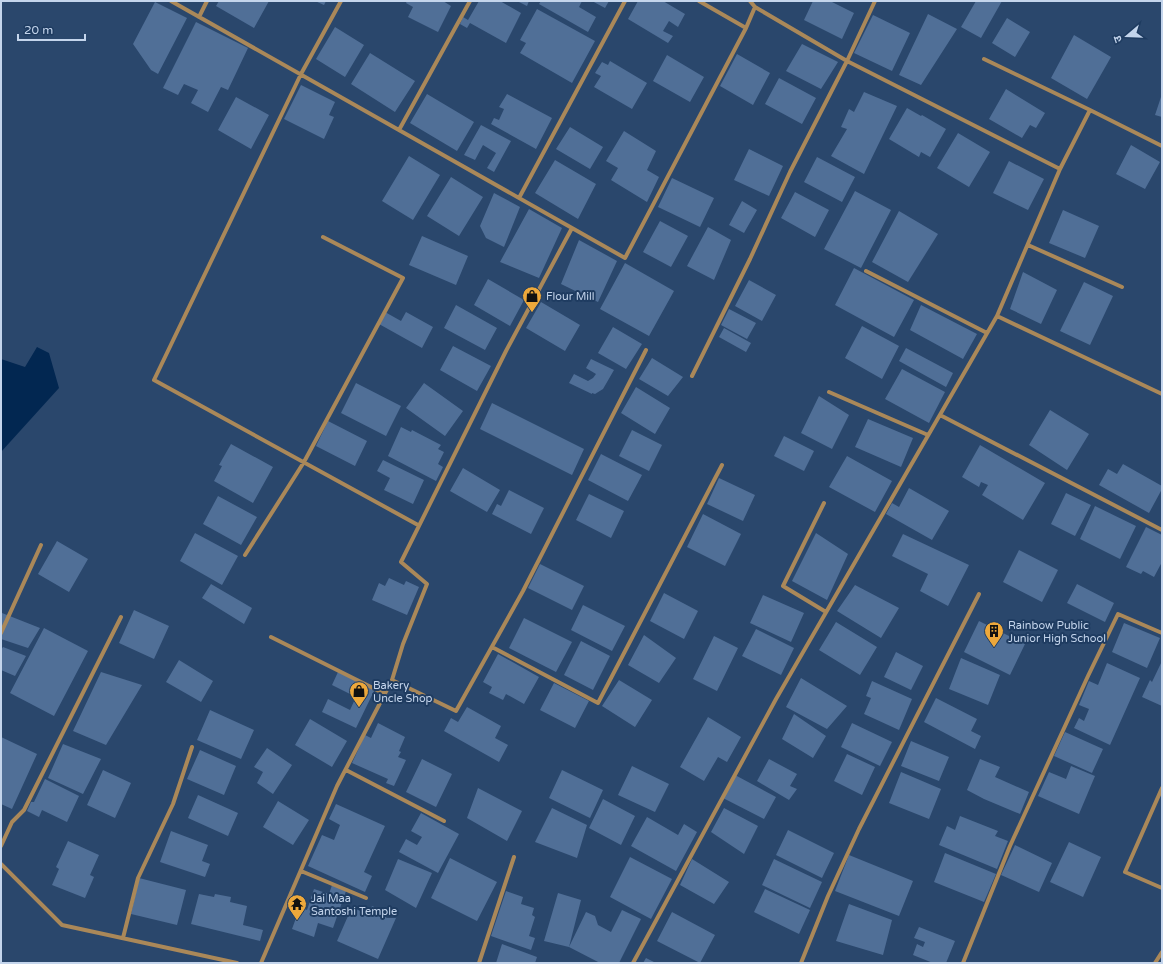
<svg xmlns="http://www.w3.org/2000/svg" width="1163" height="964" font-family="'Varela Round','Noto Sans Devanagari',sans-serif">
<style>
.water{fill:#022751}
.building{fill:#506f97}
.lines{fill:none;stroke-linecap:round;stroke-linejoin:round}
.street{stroke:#aa8859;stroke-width:4}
.labels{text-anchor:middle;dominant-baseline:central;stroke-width:4;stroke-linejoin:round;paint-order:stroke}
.poi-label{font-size:11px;fill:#c4d5ec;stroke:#1f3c61;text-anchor:start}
</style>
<rect width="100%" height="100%" fill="#2a476c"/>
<path class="water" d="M37 347 49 353 59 388 1 452V359L25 367Z"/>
<path class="building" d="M219 1H269L254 28 216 6Z
M315 1H326L324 5Z
M407 1H443L451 6 438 32 408 17 413 7 406 3Z
M479 1H500L521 13 506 43 470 23 467 28 460 24 463 17 468 20Z
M517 1H529L527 6Z
M541 1H582L579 7 596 17 588 32 539 4Z
M592 1H609L605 8Z
M638 1H663L685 14 678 27 669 21 663 31 673 36 668 43 628 19Z
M813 1H830L854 13 842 39 804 20Z
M976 1H1002L981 38 961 27Z
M155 2 187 18 158 74 151 70 133 44Z
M537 9 595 41 572 83 520 53 526 43 520 40Z
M928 14 957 29 921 85 899 75Z
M873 15 910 33 892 71 854 53Z
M1007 18 1030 32 1015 57 992 43Z
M196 22 248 48 228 90 221 87 208 112 191 103 198 90 184 84 178 95 163 88Z
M335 27 364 45 345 77 316 59Z
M1074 35 1111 57 1087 99 1051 78Z
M802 44 838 62 821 89 786 71Z
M370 53 415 81 395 112 351 84Z
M737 54 770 73 753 105 720 86Z
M667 55 704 77 690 102 653 81Z
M610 61 647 83 632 109 594 87 601 76 595 73 602 62 608 65Z
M779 78 816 98 802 124 765 104Z
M301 85 335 102 329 115 334 117 324 139 284 119Z
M1006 89 1045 113 1036 128 1030 125 1022 138 989 119Z
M864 92 897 106 864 174 831 156 847 129 841 127 849 109 854 112Z
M427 94 474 122 457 151 410 123Z
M507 94 552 118 536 149 491 124 494 118 499 120 504 109 499 107Z
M1162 94V117L1155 115Z
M236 97 269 115 251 149 218 130Z
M907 108 921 116 922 115 946 129 930 157 921 152 919 157 889 139Z
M481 125 511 141 494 172 487 168 496 153 483 145 475 160 464 155Z
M570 127 603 147 590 169 556 149Z
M624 131 656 151 647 170 659 177 647 202 611 180 618 168 606 161Z
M958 133 990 152 969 187 937 168Z
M1131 145 1160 162 1145 189 1116 174Z
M749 149 783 166 769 196 734 180Z
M409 156 440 175 413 220 382 201Z
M817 157 855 177 842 202 804 182Z
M555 160 596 184 578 219 535 193Z
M1009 161 1044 179 1028 210 993 193Z
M451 177 483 197 459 236 427 216Z
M672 178 714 198 700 227 658 207Z
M855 191 891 210 861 268 824 249Z
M795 192 829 210 815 237 781 218Z
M494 193 520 207 504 247 486 238 480 226Z
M742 201 757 210 744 233 729 225Z
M529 209 562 228 539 278 500 262Z
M1063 210 1099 226 1085 258 1049 243Z
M899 211 938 234 908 282 872 262Z
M660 221 688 236 671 267 643 252Z
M708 227 731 240 714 280 687 266Z
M422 236 468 256 456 285 409 265Z
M579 240 617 261 598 302 561 284Z
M625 263 674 291 649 336 600 309Z
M854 268 914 300 894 337 835 305Z
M1023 272 1057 290 1041 324 1010 309Z
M488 279 524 300 510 326 474 305Z
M749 280 776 295 762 321 735 306Z
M1084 282 1113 296 1090 345 1060 331Z
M541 302 580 325 565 351 526 328Z
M456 305 497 328 485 350 444 328Z
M921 305 977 334 963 359 910 330Z
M729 309 756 323 747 339 721 325Z
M385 312 401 321 406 312 433 327 422 348 379 324Z
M862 326 899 346 882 379 845 358Z
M613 327 642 344 626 369 598 353Z
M724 328 751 343 746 352 719 337Z
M453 346 491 366 477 391 440 370Z
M906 348 953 373 946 387 899 361Z
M652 358 683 377 668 396 639 379Z
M591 359 614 370 603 389 595 394 592 393V394L569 383 574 374 588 381 593 378 596 374 586 368Z
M902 369 945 392 929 423 885 399Z
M356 383 401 406 386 436 341 413Z
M424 383 463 411 445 436 406 408Z
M636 387 670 408 655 434 621 413Z
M819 396 849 415 832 449 801 433Z
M492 403 584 449 572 475 480 429Z
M1050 410 1089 434 1067 470 1029 445Z
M868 419 913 438 901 467 855 447Z
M328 421 367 441 355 466 316 446Z
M401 427 411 432 412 430 441 445 438 449 444 452 438 464 443 467 436 481 388 456Z
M632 430 662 445 649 471 619 456Z
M784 436 814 451 804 471 774 456Z
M231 444 273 467 253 503 214 481 222 466 219 465Z
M980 445 1045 483 1023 520 982 495 988 485 981 482 979 487 962 477Z
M601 454 642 475 628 501 588 480Z
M847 456 892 481 875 512 829 487Z
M383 460 424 480 413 504 384 490 390 478 377 471Z
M1123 464 1162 486V489L1149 513 1099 485 1108 469 1117 474Z
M463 468 500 490 487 512 450 491Z
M719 478 755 495 743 521 707 504Z
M909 488 949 511 932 540 886 514 892 503 899 507Z
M509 490 544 508 531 534 492 514 497 504 501 506Z
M1066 493 1091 505 1075 536 1051 524Z
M589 494 624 511 611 538 576 520Z
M218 496 257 517 241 545 203 524Z
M1095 506 1136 526 1120 559 1080 539Z
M703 514 741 534 725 566 687 547Z
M1146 527 1162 535V562L1154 577 1143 571 1141 574 1126 567Z
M195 533 238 556 222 585 180 561Z
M816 533 848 554 827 600 792 581Z
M903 534 969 565 948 606 920 591 928 574 892 556Z
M57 541 88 559 69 592 38 574Z
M1019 550 1058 570 1042 602 1003 582Z
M540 564 584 586 572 610 528 588Z
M389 578 404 585 406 581 419 587 407 615 372 600 379 583 385 586Z
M211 584 252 608 244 624 202 598Z
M1077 584 1114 603 1105 622 1067 603Z
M855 585 899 608 881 638 837 611Z
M664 593 698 611 684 639 650 621Z
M763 595 804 613 791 642 750 623Z
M583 605 625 626 612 651 571 630Z
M134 610 169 626 154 659 119 643Z
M2 613 40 628 28 648 1 639Z
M524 618 572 642 556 672 509 648Z
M979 621 1025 644 1010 675 964 652Z
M836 622 877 647 860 675 819 650Z
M1124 623 1160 638 1147 668 1112 652Z
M44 628 88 651 54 716 10 693Z
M756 629 794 648 781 675 742 656Z
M644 635 676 658 659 683 628 665Z
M714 636 738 648 717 691 693 679Z
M581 641 610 656 593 690 564 675Z
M3 647 26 656 15 676 1 670V650Z
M896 652 923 666 911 690 884 677Z
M498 654 539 677 524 704 506 694 503 700 489 693 492 687 483 682Z
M961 658 1000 675 988 705 949 689Z
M179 660 213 681 201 702 166 682Z
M1162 661V706L1142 697 1150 680 1152 682Z
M1107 663 1140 678 1110 745 1074 728 1079 718 1084 721 1089 709 1079 705 1089 681 1098 685Z
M101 672 142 685 106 745 73 731Z
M338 672 375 689 356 728 322 712 328 699 350 710 356 697 332 685Z
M801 678 847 706 827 729 786 707Z
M619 680 652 700 635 727 602 706Z
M872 681 912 699 899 730 864 714 871 698 866 696Z
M554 683 589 701 575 728 540 710Z
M936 698 977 719 971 731 981 736 975 749 924 722Z
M467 707 501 726 495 738 508 745 499 762 444 731 451 718 458 722Z
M210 710 254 730 241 759 197 740Z
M794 714 826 736 813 758 782 739Z
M708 717 741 737 727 762 718 757 704 781 680 767Z
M310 719 347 741 332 767 295 745Z
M378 723 405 737 399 751 401 752 398 757 406 760 394 786 386 783 388 779 352 763 365 735 371 738Z
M852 723 892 742 880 766 841 747Z
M1065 732 1103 749 1092 773 1054 756Z
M1 737 37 754 12 809 1 804Z
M911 741 949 757 939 781 901 766Z
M63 744 101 759 83 794 48 778Z
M267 748 292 765 273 794 257 783 263 772 254 767Z
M200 750 236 766 224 795 187 779Z
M847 754 875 767 862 795 834 781Z
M422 759 452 774 436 807 406 792Z
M769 759 797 774 790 786 797 789 789 800 757 781Z
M980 759 1000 767 995 777 1029 792 1020 814 984 799 967 790Z
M632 766 669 784 655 812 618 795Z
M1071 766 1095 776 1079 814 1038 796 1049 772 1066 779Z
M103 770 131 783 115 818 87 805Z
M562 770 603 790 590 818 549 798Z
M901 772 941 789 929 819 889 803Z
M735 775 776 797 764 819 723 798Z
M45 779 79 796 67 822 42 810 39 817 27 811 31 802H34Z
M478 788 522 811 507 841 467 818Z
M198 795 238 813 228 836 188 818Z
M603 799 635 816 621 845 589 828Z
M278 801 309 820 293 845 263 827Z
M336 804 385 826 364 872 372 876 365 892 308 866 322 835 334 840 340 825 329 819Z
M552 808 587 825 577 858 535 842Z
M724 808 758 826 744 854 711 832Z
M421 813 459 834 438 873 399 852 406 839 417 845 422 837 411 831Z
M960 816 998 831 995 836 1008 841 997 869 939 845 947 826 955 830Z
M647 817 678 835 684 824 697 832 676 871 631 846Z
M788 830 834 853 822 878 776 855Z
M171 831 208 845 202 861 210 864 205 877 160 862Z
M68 841 99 855 90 875 94 877 85 898 52 885 59 869 56 867Z
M1069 842 1101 857 1083 897 1050 882Z
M1015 845 1052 863 1039 892 1001 875Z
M945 853 996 874 984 902 934 882Z
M849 855 913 881 899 916 835 891Z
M630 857 672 879 651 919 610 897Z
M450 858 497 882 477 921 431 898Z
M398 859 432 873 416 908 385 890Z
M692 859 729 882 714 904 680 885Z
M774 859 822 882 810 908 762 885Z
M139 878 186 890 177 925 131 914Z
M332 885 346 891 333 928 318 923 314 937 292 929 300 907 307 910 314 889 329 894Z
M765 889 810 910 799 934 754 912Z
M506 891 523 897 521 904 534 908 532 915 535 917 529 936 535 938 531 950 491 936Z
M558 893 581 900 569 947 544 941Z
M199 894 214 897 215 894 231 897 230 902 247 906 243 925 263 930 260 941 191 924Z
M849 904 892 920 883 955 836 941Z
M372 906 388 913 386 918H396L378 959 337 941 352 907 368 915Z
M622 910 641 919 619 963H600L569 947 586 912 595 916 598 925 611 932Z
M672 912 715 935 700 963 657 941Z
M919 927 955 941 946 963H933L913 955 917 944 923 947 925 942 914 938Z
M502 944 537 957 535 963H496Z
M646 958 656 963H643Z"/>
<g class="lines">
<path class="street" d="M171 1 572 228 506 351 401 562 427 584 403 644 392 680 337 786 261 963
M341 1 301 74 154 380 418 525
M699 1 746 28
M750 1 755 7 847 61 1060 169 997 316
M199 17 207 1
M984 59 1090 110 1162 146
M399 130 470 1
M1060 169 1090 110
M519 198 625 1
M572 228 625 258 746 28 755 7
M1028 245 1122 287
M866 271 987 333
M692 376 750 259 790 172 847 61 875 1
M829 392 928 435
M940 415 1162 530
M824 503 783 586 826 612
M245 555 304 462 403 278 323 237
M1 633 41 545
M271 637 385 694
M492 647 598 703 722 465
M392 680 456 711 523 591 646 350
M346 770 444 821
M1162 788 1125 872 1162 888
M1 846 12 822 24 810 121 617
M1 864 62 925 237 963
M301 871 366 898
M123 938 138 878 173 804 192 747
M479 963 514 857
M633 963 776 699 997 316 1162 394
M801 963 828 896 859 829 979 594
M963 963 1010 846 1088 676 1118 614 1162 633
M1155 963 1162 952"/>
</g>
<defs>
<symbol id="shop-pin" viewBox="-11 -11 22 30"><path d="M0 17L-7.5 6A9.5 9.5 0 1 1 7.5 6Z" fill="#eda83b" stroke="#1f3c61"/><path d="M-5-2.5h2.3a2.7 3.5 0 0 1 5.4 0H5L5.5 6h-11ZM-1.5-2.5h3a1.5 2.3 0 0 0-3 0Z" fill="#111"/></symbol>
<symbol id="building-pin" viewBox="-11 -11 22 30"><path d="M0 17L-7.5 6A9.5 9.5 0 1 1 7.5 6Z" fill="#eda83b" stroke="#1f3c61"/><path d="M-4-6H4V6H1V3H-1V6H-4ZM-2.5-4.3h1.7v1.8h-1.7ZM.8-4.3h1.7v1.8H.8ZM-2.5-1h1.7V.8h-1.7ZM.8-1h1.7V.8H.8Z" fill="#111"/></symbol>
<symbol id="temple-pin" viewBox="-11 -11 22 30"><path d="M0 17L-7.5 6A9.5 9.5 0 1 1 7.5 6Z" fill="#eda83b" stroke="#1f3c61"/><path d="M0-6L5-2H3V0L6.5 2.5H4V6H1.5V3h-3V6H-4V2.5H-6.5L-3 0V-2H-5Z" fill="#111"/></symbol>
</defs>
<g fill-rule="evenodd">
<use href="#shop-pin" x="521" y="285" width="22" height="30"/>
<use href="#building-pin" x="983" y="620" width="22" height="30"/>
<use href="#shop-pin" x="348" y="680" width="22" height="30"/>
<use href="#temple-pin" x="286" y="893" width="22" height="30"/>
</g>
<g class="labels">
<g class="poi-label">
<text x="546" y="296">Flour Mill</text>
<text x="1008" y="625">Rainbow Public<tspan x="1008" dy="13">Junior High School</tspan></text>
<text x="373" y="685">Bakery<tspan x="373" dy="13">Uncle Shop</tspan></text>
<text x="311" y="898">Jai Maa<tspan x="311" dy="13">Santoshi Temple</tspan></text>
</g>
</g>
<rect width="1163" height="964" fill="none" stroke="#c4d5ec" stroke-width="4"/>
<g transform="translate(1127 36) rotate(251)" stroke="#1f3c61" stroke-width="3" paint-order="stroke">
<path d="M0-3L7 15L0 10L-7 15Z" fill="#c4d5ec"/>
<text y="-6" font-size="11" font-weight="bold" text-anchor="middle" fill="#c4d5ec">उ</text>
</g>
<path d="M18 34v6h67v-6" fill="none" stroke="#c4d5ec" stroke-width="2"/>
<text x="24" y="34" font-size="12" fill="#c4d5ec" stroke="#1f3c61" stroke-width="3" paint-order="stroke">20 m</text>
</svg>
